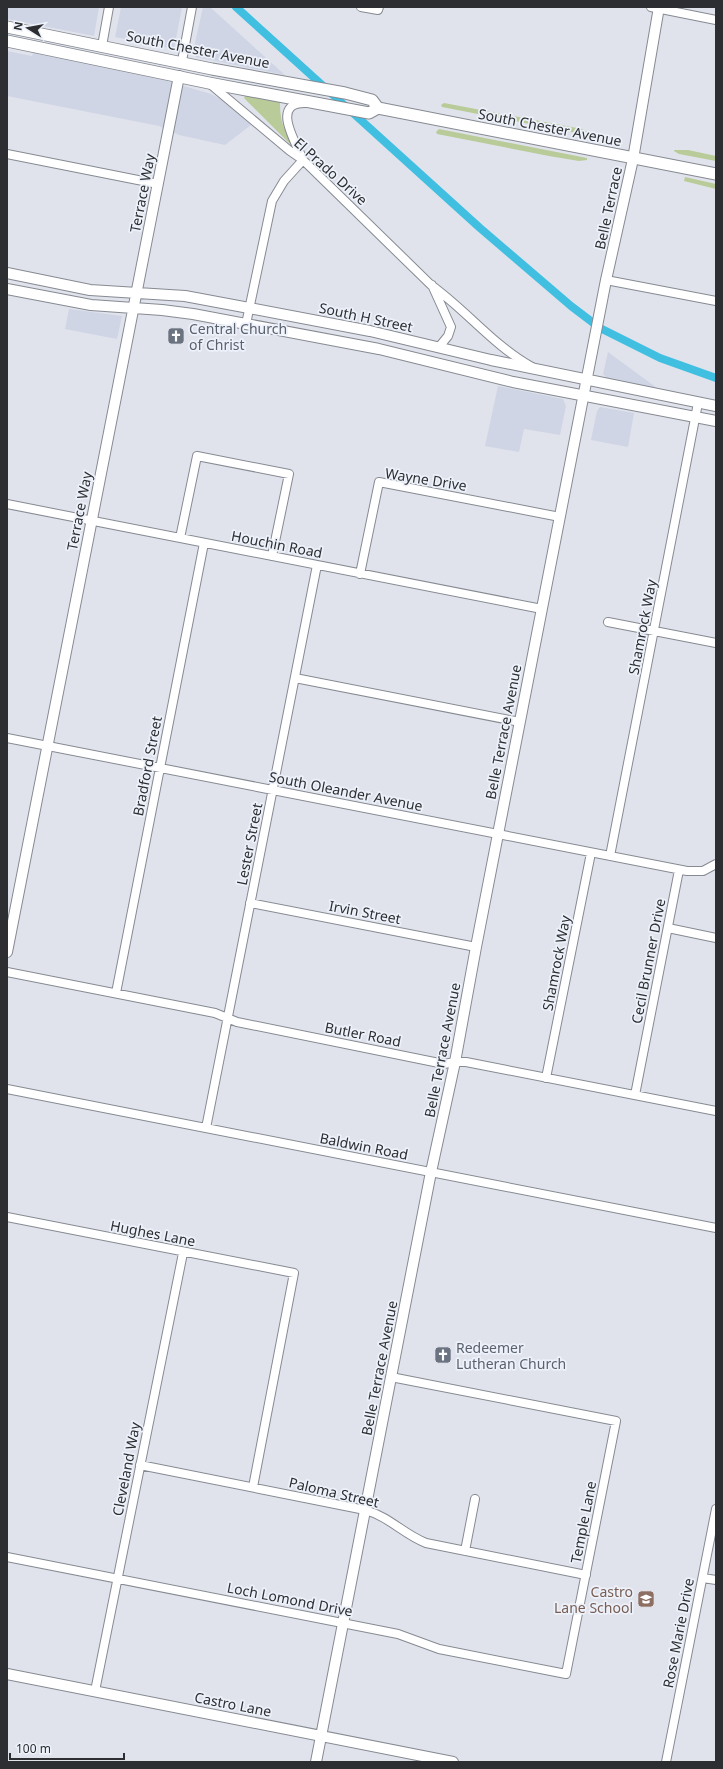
<svg xmlns="http://www.w3.org/2000/svg" width="723" height="1769" font-family="'Noto Sans',sans-serif">
<style>
.built{fill:#cfd5e5}
.green{fill:#b9cb98}
.lines{fill:none;stroke-linecap:round;stroke-linejoin:round}
.canal{stroke:#40bfe1;stroke-width:8}
.minor-casing{stroke:#868a92;stroke-width:10}
.tertiary-casing{stroke:#868a92;stroke-width:12}
.secondary-casing{stroke:#868a92;stroke-width:13}
.minor{stroke:#fff;stroke-width:8}
.tertiary{stroke:#fff;stroke-width:10}
.secondary{stroke:#fff;stroke-width:11}
.labels{text-anchor:middle;dominant-baseline:central;stroke-width:3.5;stroke-linejoin:round;paint-order:stroke}
.street-label{font-size:14px;fill:#2c2e31;stroke:#edf1fa}
.worship-label{font-size:14px;fill:#5b616d;stroke:#edf1fa;text-anchor:start}
.education-label{font-size:14px;fill:#785e54;stroke:#edf1fa;text-anchor:end}
</style>
<rect width="100%" height="100%" fill="#e0e3ec"/>
<path class="built" d="M7 7H99L94 36 7 19Z
M121 7H182L174 49 115 37Z
M203 7H210L285 75 196 57 193 52Z
M7 51 32 56 33 53 167 81 211 94 226 102 251 125 225 145 179 135 159 126 7 96Z
M69 309 122 316 117 339 65 329Z
M608 352 657 388 608 380 603 374Z
M498 386 563 399 566 406 560 435 524 429 519 452 485 446Z
M600 407 634 413 628 447 591 440 597 411Z"/>
<path class="green" d="M246 94 280 101C280 121 283 129 294 145L293 147 244 98Z
M444 103 582 129 592 134V136L442 107 441 105Z
M439 129 587 158V160L579 161 549 156 437 134 436 132Z
M674 150H688L716 156V161L679 154 674 151Z
M685 177 716 184V189L684 181Z"/>
<g class="lines">
<path class="canal" d="M236 7 480 228 571 306 600 328 660 358 716 378"/>
<defs>
<path id="minor" d="M361 7 378 10 379 7
M651 7 716 20
M102 46 109 7
M182 61 192 7
M210 84 290 151 303 160 431 285C467 311 494 346 532 367
M7 154 158 184
M606 280 716 301
M432 285 451 327 448 336 439 347
M246 324 272 201 284 181 303 160C297 144 269 102 306 103
M7 504 542 609
M180 538 197 456 289 474 272 556
M360 574 379 482 560 517
M608 622 716 643
M295 678 520 722
M7 738 687 871H703L716 864
M610 856 698 403
M250 903 476 947
M668 928 716 938
M7 972 215 1013 237 1022 444 1064 455 1062H466L716 1111
M116 993 204 543
M546 1078 591 853
M7 1089 716 1228
M635 1095 679 870
M206 1128 317 565
M7 1217 294 1273 253 1487
M140 1465 365 1510C390 1517 403 1534 426 1543L586 1575
M465 1551 475 1499
M7 1557 398 1634 439 1649 566 1674 616 1421 391 1377
M703 1578 716 1580
M95 1691 183 1253
M666 1762 716 1509"/>
<path id="tertiary" d="M7 273 90 290 185 296 249 308 370 331 491 360 716 406
M7 289 91 305 162 310 193 314 379 349 513 382 716 421
M7 952 179 76
M7 1674 453 1762
M316 1762 431 1172 455 1062 476 947 606 280 633 159 659 7"/>
<path id="secondary" d="M7 27 212 69 345 93 372 100 378 108
M7 41 209 83 369 113 378 108 716 174"/>
</defs>
<use href="#minor" class="minor-casing"/>
<use href="#tertiary" class="tertiary-casing"/>
<use href="#secondary" class="secondary-casing"/>
<use href="#minor" class="minor"/>
<use href="#tertiary" class="tertiary"/>
<use href="#secondary" class="secondary"/>
</g>
<defs>
<symbol id="church-square" viewBox="-11 -11 22 22"><rect x="-9" y="-9" width="18" height="18" rx="4" fill="#6b7280" stroke="#edf1fa"/><path d="M-1.2-6h2.4v3.5h3.3v2.4h-3.3V6h-2.4V-.1h-3.3v-2.4h3.3Z" fill="#fff"/></symbol>
<symbol id="school-square" viewBox="-11 -11 22 22"><rect x="-9" y="-9" width="18" height="18" rx="4" fill="#8d6e63" stroke="#edf1fa"/><path d="M0-5L7-2L0 1L-7-2ZM-4 1L0 2.5L4 1V4Q0 6-4 4Z" fill="#fff"/></symbol>
</defs>
<g fill-rule="evenodd">
<use href="#church-square" x="166" y="326" width="20" height="20"/>
<use href="#church-square" x="433" y="1345" width="20" height="20"/>
<use href="#school-square" x="636" y="1589" width="20" height="20"/>
</g>
<g class="labels">
<g class="street-label">
<text transform="translate(198 49) rotate(11)">South Chester Avenue</text>
<text transform="translate(550 127) rotate(11)">South Chester Avenue</text>
<text transform="translate(331 171) rotate(42)">El Prado Drive</text>
<text transform="translate(142 193) rotate(-79)">Terrace Way</text>
<text transform="translate(608 208) rotate(-78)">Belle Terrace</text>
<text transform="translate(366 317) rotate(12)">South H Street</text>
<text transform="translate(426 479) rotate(9)">Wayne Drive</text>
<text transform="translate(79 511) rotate(-79)">Terrace Way</text>
<text transform="translate(277 544) rotate(11)">Houchin Road</text>
<text transform="translate(642 627) rotate(-79)">Shamrock Way</text>
<text transform="translate(503 732) rotate(-79)">Belle Terrace Avenue</text>
<text transform="translate(147 766) rotate(-79)">Bradford Street</text>
<text transform="translate(346 791) rotate(11)">South Oleander Avenue</text>
<text transform="translate(249 844) rotate(-79)">Lester Street</text>
<text transform="translate(365 912) rotate(11)">Irvin Street</text>
<text transform="translate(648 961) rotate(-79)">Cecil Brunner Drive</text>
<text transform="translate(556 963) rotate(-79)">Shamrock Way</text>
<text transform="translate(363 1034) rotate(11)">Butler Road</text>
<text transform="translate(442 1050) rotate(-79)">Belle Terrace Avenue</text>
<text transform="translate(364 1146) rotate(11)">Baldwin Road</text>
<text transform="translate(153 1233) rotate(11)">Hughes Lane</text>
<text transform="translate(379 1368) rotate(-79)">Belle Terrace Avenue</text>
<text transform="translate(126 1469) rotate(-79)">Cleveland Way</text>
<text transform="translate(334 1492) rotate(13)">Paloma Street</text>
<text transform="translate(583 1522) rotate(-79)">Temple Lane</text>
<text transform="translate(290 1599) rotate(11)">Loch Lomond Drive</text>
<text transform="translate(678 1633) rotate(-79)">Rose Marie Drive</text>
<text transform="translate(233 1704) rotate(11)">Castro Lane</text>
</g>
<g class="worship-label">
<text x="189" y="328">Central Church<tspan x="189" dy="16">of Christ</tspan></text>
<text x="456" y="1347">Redeemer<tspan x="456" dy="16">Lutheran Church</tspan></text>
</g>
<g class="education-label">
<text x="633" y="1591">Castro<tspan x="633" dy="16">Lane School</tspan></text>
</g>
</g>
<rect width="723" height="1769" fill="none" stroke="#2c2e31" stroke-width="16"/>
<g transform="translate(28 28) rotate(281)" stroke="#edf1fa" stroke-width="3" paint-order="stroke">
<path d="M0-3L7 15L0 10L-7 15Z" fill="#2c2e31"/>
<text y="-6" font-size="11" font-weight="bold" text-anchor="middle" fill="#2c2e31">N</text>
</g>
<path d="M10 1753v6h114v-6" fill="none" stroke="#2c2e31" stroke-width="2"/>
<text x="16" y="1753" font-size="12" fill="#2c2e31" stroke="#edf1fa" stroke-width="3" paint-order="stroke">100 m</text>
</svg>
